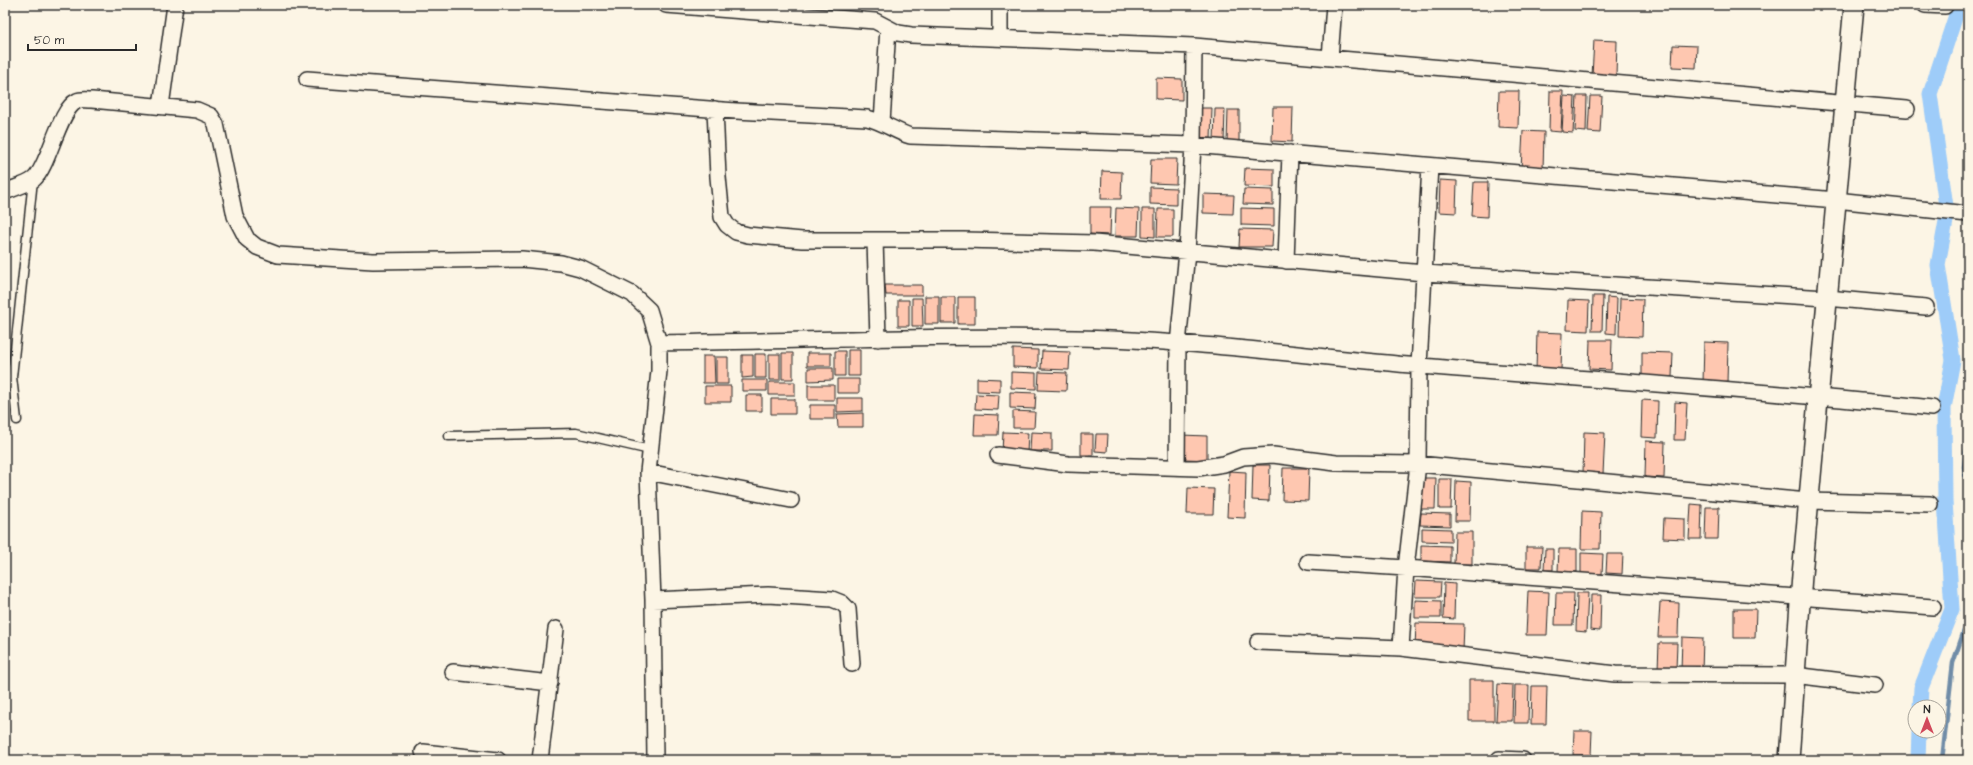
<svg xmlns="http://www.w3.org/2000/svg" width="1973" height="765" font-family="'Architects Daughter',sans-serif">
<style>
.lines{fill:none;stroke-linecap:round;stroke-linejoin:round}
.stream{stroke:#708ca7;stroke-width:4.5}
.canal{stroke:#9eccf9;stroke-width:15}
.building{fill:#fec7b0;stroke:#2b2b2b}
.service-casing{stroke:#2b2b2b;stroke-width:11}
.minor-casing{stroke:#2b2b2b;stroke-width:18}
.tertiary-casing{stroke:#2b2b2b;stroke-width:22}
.service{stroke:#fcf5e5;stroke-width:8}
.minor{stroke:#fcf5e5;stroke-width:15}
.tertiary{stroke:#fcf5e5;stroke-width:19}
</style>
<rect width="100%" height="100%" fill="#fcf5e5"/>
<filter id="ink" filterUnits="userSpaceOnUse"><feTurbulence type="fractalNoise" baseFrequency=".025" numOctaves="2"/><feDisplacementMap in="SourceGraphic" scale="8" xChannelSelector="R" yChannelSelector="G"/><feConvolveMatrix kernelMatrix="1 2 1 2 8 2 1 2 1" color-interpolation-filters="sRGB"/></filter>
<g filter="url(#ink)">
<g class="lines">
<path class="stream" d="M1968 450 1966 451 1964 467 1968 491
M1942 760 1953 663 1968 619"/>
<path class="canal" d="M1946 206 1930 94 1956 15 1953 5
M1920 707 1921 688 1952 609 1945 501 1944 408 1953 360 1938 265 1946 221
M1918 760 1919 731"/>
</g>
<path class="building" d="M1594 40 1617 41 1616 77 1592 76Z
M1673 45 1697 46 1696 68 1672 67Z
M1156 78 1182 79V100L1156 99Z
M1499 91H1519L1518 128 1498 127Z
M1550 91H1563L1561 132 1549 131Z
M1564 96 1575 97 1573 133 1562 132Z
M1577 96H1587L1586 132 1575 131Z
M1590 96H1602L1600 133 1588 132Z
M1273 107H1293L1292 142 1272 141Z
M1200 108H1212L1211 140H1199Z
M1215 109H1225L1224 142 1214 141Z
M1228 110H1239V142H1227Z
M1523 131 1544 132 1543 170 1521 169Z
M1151 159H1177L1176 184 1150 183Z
M1245 168 1274 169V187L1244 186Z
M1102 171 1122 172 1121 199H1101Z
M1440 180 1457 181 1456 213 1439 212Z
M1474 182H1488L1487 217 1472 216Z
M1150 187 1176 188V205L1150 204Z
M1244 189 1273 190V205L1243 204Z
M1203 194 1234 195 1233 214 1203 213Z
M1090 207H1111L1110 235 1090 234Z
M1116 208 1139 209 1138 236H1115Z
M1241 208 1274 209V226L1241 225Z
M1142 209H1155V237L1142 236Z
M1158 209H1173V237H1157Z
M1240 229 1273 230 1272 247H1239Z
M885 285H922V295H886Z
M925 296H939V324H925Z
M1593 296H1603L1602 331H1592Z
M941 297H955V323H941Z
M958 297H975V324H958Z
M1607 297 1617 298 1616 334 1606 333Z
M912 298H922L923 326H912Z
M1620 298 1643 299 1642 337 1619 336Z
M898 300H909V326H898Z
M1568 300 1589 301 1588 331 1567 330Z
M1537 332 1562 333 1561 371H1536Z
M1590 340H1612L1611 370 1589 369Z
M1704 342 1728 343 1727 383H1703Z
M1013 349 1038 350V368L1013 367Z
M848 350H860V376H848Z
M835 351H845V376H835Z
M1042 351 1070 352 1069 370 1041 369Z
M1642 352 1673 353 1672 377 1642 376Z
M782 353H793V379H782Z
M807 353H831V366H807Z
M755 354H766V378H755Z
M769 354H780V380H769Z
M742 355H753V377L742 378Z
M703 356H714L715 383H703Z
M716 357H728V384H716Z
M808 368H833V380L808 381Z
M1011 372 1036 373V389L1011 388Z
M1039 372 1067 373 1066 391 1038 390Z
M977 378 1000 379V392L977 391Z
M837 379H859V393H837Z
M742 380H767V391H742Z
M769 382H795V395H769Z
M808 385H834V400H808Z
M705 386H731V402H705Z
M1010 392 1036 393 1035 409 1010 408Z
M976 394 999 395 998 410 975 409Z
M746 395H762V411H746Z
M837 398H863V411L837 412Z
M771 399H795V414H771Z
M1642 400 1658 401 1657 438 1641 437Z
M1675 402 1687 403 1685 440H1674Z
M810 405H835V419H810Z
M1013 411 1035 412 1034 428H1013Z
M863 413V427H838L837 414Z
M975 414 999 415 998 435H974Z
M1003 432 1028 433 1027 454 1002 453Z
M1031 432 1052 433V451H1030Z
M1584 432 1605 433 1603 474H1583Z
M1081 434H1093V455H1081Z
M1096 434H1108L1107 452 1095 451Z
M1181 435 1207 436V463L1181 462Z
M1646 441 1665 442 1664 478 1645 477Z
M1253 465H1270L1269 501 1252 500Z
M1283 468H1309L1308 501 1282 500Z
M1229 471 1246 472 1245 518 1227 517Z
M1422 478H1436L1435 509H1421Z
M1439 479H1452L1451 509H1439Z
M1456 481 1471 482 1470 521H1455Z
M1188 488 1214 489 1213 514H1187Z
M1691 504 1702 505 1701 539H1689Z
M1706 507H1719L1718 539H1705Z
M1582 511 1601 512 1600 549H1581Z
M1421 513 1450 514V526L1420 525Z
M1664 518 1685 519V539L1663 538Z
M1422 528 1451 529V542L1422 541Z
M1455 532H1472V564H1454Z
M1421 545 1450 546V562L1421 561Z
M1526 547H1542L1541 568H1526Z
M1545 549H1553V570H1544Z
M1559 549H1577V572L1558 571Z
M1581 553 1603 554 1602 574H1581Z
M1607 554H1623L1622 574 1606 573Z
M1416 581 1441 582 1440 597H1415Z
M1444 583 1455 584 1454 619 1443 618Z
M1528 591 1549 592 1547 635H1526Z
M1556 593H1574L1573 625H1555Z
M1577 593H1588L1586 632 1576 631Z
M1591 595H1601L1600 631 1590 630Z
M1415 600 1441 601V618H1415Z
M1660 602 1679 603 1678 637H1658Z
M1734 609H1756L1755 638H1734Z
M1416 623 1464 624 1463 651 1415 649Z
M1682 637 1703 638 1702 672 1681 671Z
M1659 643H1677L1676 669H1658Z
M1469 680H1494V721H1469Z
M1498 684 1513 685 1512 721H1496Z
M1515 685H1529L1528 723H1514Z
M1532 686H1547L1546 724H1531Z
M1574 731H1592L1591 755H1573Z"/>
<g class="lines">
<defs>
<path id="service" d="M17 420 12 377 33 180
M449 436 576 433 650 450"/>
<path id="minor" d="M666 5 875 21 898 33 911 35 1194 46 1907 109
M1925 5 1945 6
M1000 38V5
M1330 58 1334 5
M307 79 736 111 867 118C883 122 895 131 910 136L1193 145 1836 200 1968 214
M161 106 175 5
M715 109 718 177 722 217 727 225 736 232 748 235 802 240H963L1094 243 1424 273 1827 298 1926 307
M882 122 888 28
M1430 166 1419 366 1418 464 1406 568 1933 607
M5 192C13 188 27 185 34 179 49 166 59 109 77 101 81 99 88 100 92 100L197 110 211 116 216 124 235 216 247 239 257 247 278 255 373 261 522 259 561 263 580 268 632 294 649 310 659 343V371L648 472 653 600 655 760
M875 240 878 339
M1286 261 1290 153
M659 343C797 341 936 335 1075 338 1190 340 1306 356 1420 366 1591 380 1762 390 1932 408
M998 455 1068 464 1198 468 1224 464 1243 457 1273 455 1336 463 1418 464 1808 501 1930 504
M1177 467 1178 344 1187 252 1193 145 1194 46
M648 472 791 500
M1308 562 1406 568 1401 648
M653 600 768 595 832 599 842 603 848 609 852 664
M1258 642 1401 648 1615 674 1794 675 1875 685
M453 672 550 683
M423 752 498 760
M1499 759 1523 760
M540 760 556 629"/>
<path id="tertiary" d="M1789 760 1802 575 1854 5"/>
</defs>
<use href="#service" class="service-casing"/>
<use href="#minor" class="minor-casing"/>
<use href="#tertiary" class="tertiary-casing"/>
<use href="#service" class="service"/>
<use href="#minor" class="minor"/>
<use href="#tertiary" class="tertiary"/>
</g>
</g>
<rect width="1973" height="765" fill="none" stroke="#fcf5e5" stroke-width="20"/>
<rect x="10" y="10" width="1953" height="745" fill="none" stroke="#2b2b2b" stroke-width="1.5" filter="url(#ink)"/>
<g transform="translate(1927 719)"><circle r="19" fill="#fcf5e5" stroke="#a8a49b"/>
<path d="M0-3L7 15L0 10L-7 15Z" fill="#d1495b"/>
<text y="-6" font-size="11" font-weight="bold" text-anchor="middle" fill="#2b2b2b">N</text>
</g>
<path d="M28 44v6h108v-6" fill="none" stroke="#2b2b2b" stroke-width="2"/>
<text x="34" y="44" font-size="12" fill="#2b2b2b" stroke="#fcf5e5" stroke-width="3" paint-order="stroke">50 m</text>
</svg>
